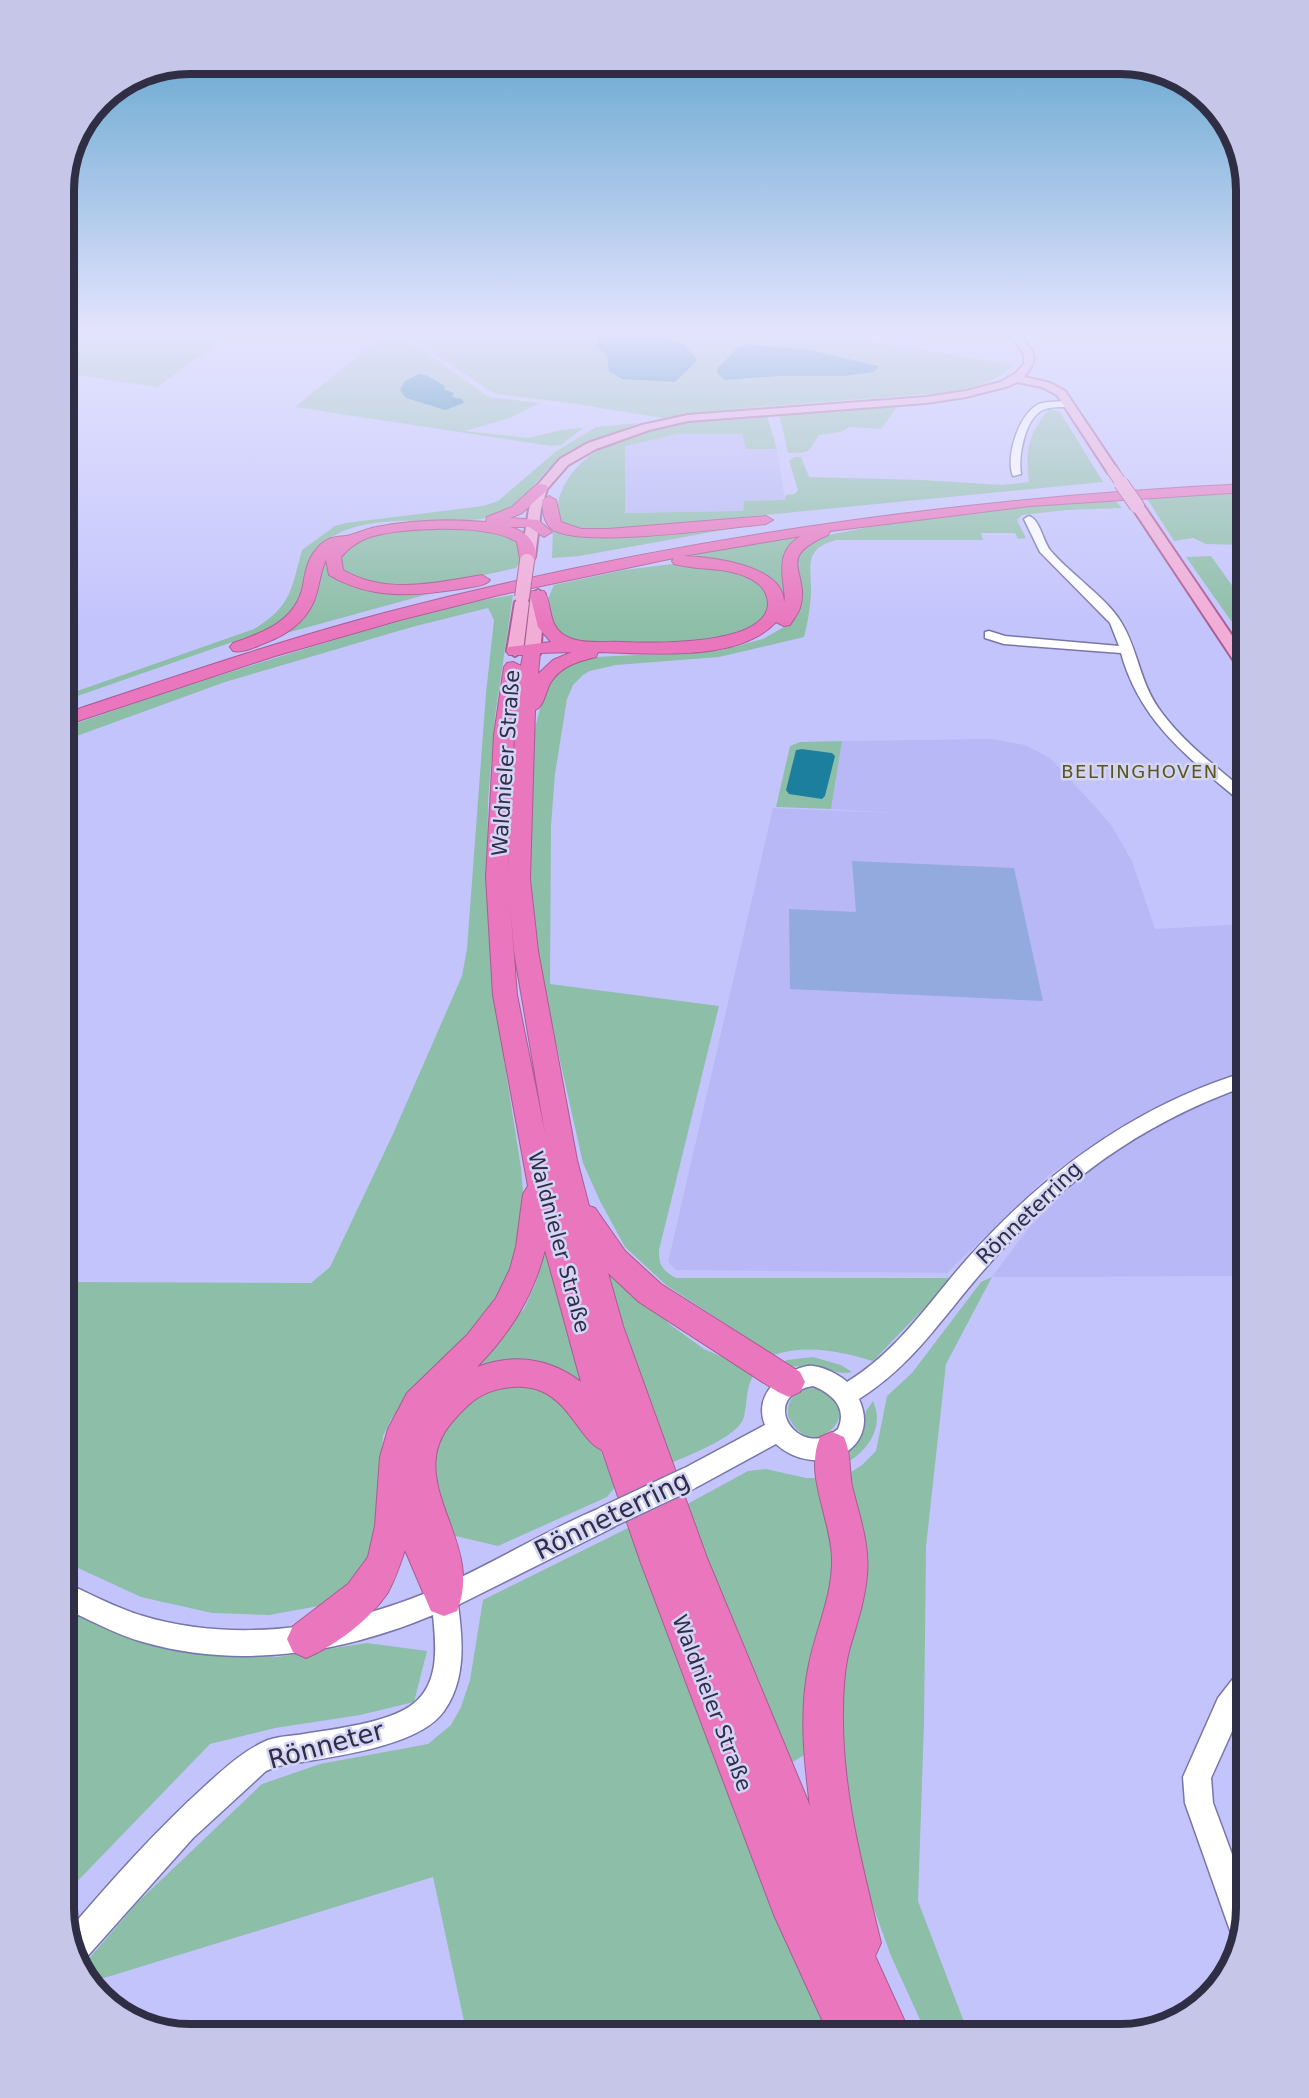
<svg xmlns="http://www.w3.org/2000/svg" width="1309" height="2098" font-family="'DejaVu Sans',sans-serif">
<style>
.built{fill:#b8b8f6}
.green{fill:#8dbea7;fill-rule:evenodd}
.water{fill:#1d7f9e}
.building{fill:#92aadd}
.lines{fill:none;stroke-linecap:round;stroke-linejoin:round}
.minor-casing{stroke:#7776aa;stroke-width:3}
.major-casing{stroke:#a95d93;stroke-width:4}
.highway-casing{stroke:#a95d93;stroke-width:2}
.minor{fill:#fff;fill-rule:evenodd}
.major{fill:#f2add7;fill-rule:evenodd}
.highway{fill:#ea76bd;fill-rule:evenodd}
.minor-bridge-casing{stroke:#7776aa;stroke-width:26;stroke-linecap:butt}
.major-bridge-far1-casing{stroke:#a95d93;stroke-width:13;stroke-linecap:butt}
.major-bridge-casing{stroke:#a95d93;stroke-width:16;stroke-linecap:butt}
.minor-bridge{stroke:#fff;stroke-width:23}
.major-bridge-far1{stroke:#f2add7;stroke-width:11}
.major-bridge{stroke:#f2add7;stroke-width:14}
.labels{text-anchor:middle;dominant-baseline:central;stroke-width:5;stroke-linejoin:round;paint-order:stroke}
.far-neighbourhood-label{font-size:18px;letter-spacing:1.5px;fill:#5b561a;stroke:#d3d4f6}
.street-label{font-size:21px;fill:#2f2e44;stroke:#d3d4f6}
.near-street-label{font-size:26px;fill:#2f2e44;stroke:#d3d4f6}
.rim{fill:none;stroke:#2f2e44;stroke-width:8}
</style>
<rect width="100%" height="100%" fill="#c4c4fd"/>
<path class="built" d="M678 434H742L746 449H777L785 500 744 501 743 511 624 513 625 446Z
M992 739 1025 745 1050 758 1092 803 1112 826 1132 861 1155 929 1246 924V1276L992 1277 1031 1225 1107 1152 1171 1117 1225 1091 1116 1130 1049 1175 947 1273 676 1270 668 1262 773 808 892 813 831 809 842 741Z"/>
<path class="green" d="M63 334H231L157 387 63 373Z
M385 334 402 336 489 397 540 403 509 418 465 431 528 438 561 430 583 428 561 445 551 446 295 407ZM419 374 426 375 444 386 443 389 454 393 451 397 458 399 439 408 406 398 401 390 405 381Z
M404 334H824L1014 365C996 382 974 387 950 392L746 408 663 418 570 403 495 394Z
M898 406 881 429 850 427 841 432 819 435C808 453 810 453 788 453L779 413 782 411Z
M1049 409 1060 412 1103 482 599 531H577L561 525C556 511 557 499 564 486 596 423 705 419 766 413L777 449H746L742 434H678L625 446V513L743 511 744 501 785 500 786 495 795 494 798 490 789 461 794 457H801L809 477 922 480 1001 485 1029 482C1025 449 1028 436 1049 409Z
M638 423C612 434 584 444 560 460 533 478 523 511 487 518 438 527 369 509 326 541 297 562 311 584 295 609 290 617 278 623 270 629L63 701V696L254 629C292 606 291 589 302 550L335 526 346 523 483 506 498 501 555 452 596 427Z
M1246 492V545L1206 544 1193 538 1174 541 1146 497Z
M1111 496 1122 508 1067 510 1022 515 1017 520 1026 538 1018 539 1015 533H981L983 540H836C802 549 812 568 811 594 810 609 808 622 804 637L719 657 616 665 590 671 583 675 573 685 567 699 555 774 551 826 550 984 719 1006 659 1250C659 1266 662 1270 676 1278H953L873 1361C839 1351 808 1344 773 1355L666 1285 625 1247 600 1201 583 1163 533 940 530 872 534 733 546 683 570 662 596 657 717 651 763 639 789 624 797 615 800 605 796 575 798 555 803 548 823 536 880 525Z
M774 521 579 556 552 558 553 528 563 532H646Z
M467 528 491 530 519 541 521 561 516 568C475 577 373 602 342 568V554C372 523 427 528 467 528Z
M818 531 798 541 784 612 776 622 764 631 773 620 768 579 695 558 661 560Z
M330 554 327 566 331 574 357 587H454L272 637 290 626 316 571Z
M1211 556 1246 605V642L1186 557Z
M672 564C706 564 758 564 771 604L764 617 755 625 740 633 689 642 592 643 576 641 554 633 547 601 554 585 624 570Z
M513 595 495 716 488 801 487 890 500 1034 521 1168 525 1215 521 1256 494 1313 413 1389 391 1420 383 1436 376 1548 347 1589 324 1605 269 1615 212 1613 141 1597 63 1561V1282L311 1283 330 1267 393 1134 462 976 467 949 486 693 494 620 488 608 412 627 225 682 63 741V728C162 693 262 661 362 632 412 618 462 602 513 595Z
M842 741 831 809 776 807 790 746 800 742ZM802 749 832 753 834 756 825 796 822 799 796 750Z
M546 1231 590 1396 561 1378 469 1381 485 1351 524 1309 536 1282Z
M596 1257 672 1326 704 1349 756 1372C745 1386 748 1400 744 1417 739 1437 685 1457 666 1465Z
M992 1277 946 1364 926 1547 924 1723 918 1901 969 2035H927L891 1956 850 1843 829 1739 785 1767 680 1508 748 1471 766 1469 806 1478H822L845 1476 862 1465 876 1451 887 1396 912 1373 981 1282Z
M813 1357 841 1365 852 1372C840 1375 829 1369 817 1367 804 1366 794 1368 781 1364L787 1360Z
M539 1382 591 1426 615 1487 607 1497 498 1546 447 1534 425 1472 436 1427 490 1384Z
M811 1388C876 1397 815 1473 788 1416 787 1399 795 1391 811 1388Z
M873 1401C886 1429 865 1454 841 1466L846 1452 860 1438 866 1411Z
M632 1526 696 1711 747 1835 835 2035H467L433 1877 91 1982 80 1969 138 1902 262 1784 320 1764 428 1744 451 1725 461 1707 470 1680 483 1600Z
M63 1607 162 1648 219 1655 277 1657 367 1643 427 1651 414 1702 360 1715 275 1728 210 1744 67 1892 63 1909V1723L73 1713 63 1707Z"/>
<path class="water" d="M599 334H655L685 344C687 352 695 353 697 361L675 382 622 379 609 371 607 356 596 346Z
M747 344 809 350 879 366 874 372 843 376H778L725 380 718 374 717 369 738 347Z
M419 374 426 375 445 386 444 389 454 393 452 397 462 399 464 403 445 410 406 398 400 390 405 381Z
M802 749 832 753 835 756 825 796 822 799 789 794 786 790 796 750Z"/>
<path class="building" d="M852 861 1014 868 1043 1001 790 989 789 909 856 912Z"/>
<g class="lines">
<defs>
<path id="minor" d="M1068 401 1072 404 1071 406C1062 408 1051 406 1043 410 1025 418 1018 456 1021 474L1013 476C1005 457 1019 413 1039 404 1047 401 1059 402 1068 401Z
M1029 516C1040 520 1043 541 1050 550 1069 573 1107 598 1121 622 1139 651 1139 683 1162 713 1185 744 1217 767 1246 792V803L1241 802C1189 758 1140 722 1121 653L1004 644 985 638V632L989 631 1005 636 1119 646 1110 623 1040 552 1024 519Z
M1246 1072V1086C1137 1125 1057 1185 982 1272 941 1319 913 1365 859 1399 883 1452 815 1480 776 1444L697 1487 688 1491 679 1487 676 1479 679 1471 765 1425C755 1400 772 1379 795 1370 800 1368 807 1365 813 1366 824 1367 840 1375 847 1382 898 1351 929 1302 967 1259 1044 1173 1134 1106 1246 1072ZM813 1386C831 1393 848 1407 838 1429 799 1463 755 1396 813 1386Z
M605 1506 614 1509 617 1518 614 1527 458 1605C463 1641 466 1680 444 1711 418 1749 321 1758 278 1766L266 1771 193 1838 84 1960 76 1963 68 1931C112 1880 156 1830 206 1785 225 1768 244 1750 268 1740 280 1736 292 1736 304 1734 334 1729 389 1723 413 1704 440 1683 436 1646 433 1615 343 1653 239 1670 143 1642 116 1635 89 1619 63 1608V1582C89 1593 116 1608 143 1616 236 1644 345 1628 433 1590 491 1565 546 1530 605 1506Z
M1246 1672V1707L1238 1718 1211 1778 1213 1803 1246 1892V1909L1239 1936 1231 1933 1227 1922 1185 1803 1183 1777 1218 1698 1236 1675Z"/>
<path id="major" d="M1010 334H1020C1033 353 1041 356 1024 377L1050 383 1065 391 1118 470 1116 473H1108L1057 395 1042 387 1017 382 1009 386 966 397 926 403 688 421 649 430 596 449 568 465 547 489 541 509 535 557 528 561 521 557 529 509 535 488 560 459 588 443 642 425 688 415 926 397 966 391 1001 382 1016 373 1024 364V354Z
M1137 502 1142 503 1246 656V672L1240 670 1131 506Z
M538 590 545 594 540 654 532 659 524 654 531 594Z
M522 598 529 602 523 651 515 656 507 651 515 602Z"/>
<path id="highway" d="M541 484 546 485 548 488 546 491 522 513 510 518 538 520 552 532 544 537 529 527H510C527 531 542 547 533 564H521L517 542C489 523 399 527 367 538 357 542 348 549 341 557L343 570C386 595 435 583 482 575L490 580C484 587 469 587 460 589 414 596 371 600 329 575L326 560C321 570 320 581 317 592 310 619 289 634 265 643 255 647 244 653 233 651L230 647 233 643C262 633 293 622 302 590 305 576 306 562 315 551 325 538 332 537 346 536 350 536 369 528 376 527 412 520 450 519 486 522L487 517 512 507 536 485Z
M1246 484V492L1030 506 830 531 828 535C773 559 811 571 800 608 798 614 793 620 790 625L784 626 776 622C738 663 649 653 598 652L596 657C579 661 561 666 551 682 545 691 545 706 535 710L530 879 538 951 577 1160 589 1206 595 1208 625 1251 661 1284 800 1372 805 1382 800 1392 789 1397 778 1392 639 1302 608 1273 623 1326 707 1558 810 1806C804 1760 799 1710 809 1664 816 1629 833 1595 832 1558 831 1519 804 1474 820 1437L832 1432 844 1437C851 1453 849 1469 852 1486 859 1515 870 1544 867 1575 865 1601 856 1626 849 1651 844 1671 843 1693 843 1714 842 1792 863 1868 881 1943L875 1956 911 2035H829L774 1915 641 1563 602 1450C583 1443 570 1403 541 1391 521 1383 493 1387 476 1399 467 1405 460 1413 453 1421 400 1481 486 1541 457 1611L444 1616 431 1611 405 1550C400 1565 395 1580 387 1594 369 1620 335 1646 306 1658L293 1652 287 1639 293 1626 348 1584 368 1557 375 1526 380 1457 388 1429 407 1393 467 1335 496 1298 510 1269 516 1247 523 1194 528 1186 493 995 486 877 494 735 504 667 507 663 513 662 521 666 523 655H509L506 651 509 647 551 642 538 627 530 594 532 591H544C553 605 547 624 564 635 580 645 603 641 622 642 650 643 768 647 768 603 767 591 761 585 751 579 726 566 700 571 674 564L672 561 674 558 499 595 400 620 275 656 63 726V714C171 678 278 641 388 612 669 539 956 498 1246 484ZM801 536C776 550 782 573 785 598L784 602C783 565 712 557 683 556ZM572 652 553 660 538 674 540 653ZM516 717 508 877 514 735ZM510 904 514 951 545 1133 517 995ZM545 1250 581 1382C550 1358 513 1353 477 1367 510 1333 533 1297 545 1250Z
M549 496 556 500 561 522 581 529H608L766 516 773 520 766 524C727 528 577 549 552 529 543 523 543 510 542 500Z"/>
</defs>
<use href="#minor" class="minor-casing"/>
<use href="#major" class="major-casing"/>
<use href="#highway" class="highway-casing"/>
<use href="#minor" class="minor"/>
<use href="#major" class="major"/>
<use href="#highway" class="highway"/>
<defs>
<path id="minor-bridge" d="M605 1518 688 1479"/>
<path id="major-bridge-far1" d="M1112 470 1122 484"/>
<path id="major-bridge" d="M1121 483 1137 506
M522 597 527 561"/>
</defs>
<use href="#minor-bridge" class="minor-bridge-casing"/>
<use href="#major-bridge-far1" class="major-bridge-far1-casing"/>
<use href="#major-bridge" class="major-bridge-casing"/>
<use href="#minor-bridge" class="minor-bridge"/>
<use href="#major-bridge-far1" class="major-bridge-far1"/>
<use href="#major-bridge" class="major-bridge"/>
</g>
<linearGradient id="sky" x2="0" y2="1"><stop stop-color="#579fca"/><stop offset="0.53" stop-color="#e4e4fe"/><stop offset="1" stop-color="#e4e4fe" stop-opacity="0"/></linearGradient>
<rect width="1309" height="627" fill="url(#sky)"/>
<g class="labels">
<g class="far-neighbourhood-label">
<text x="1140" y="771">BELTINGHOVEN</text>
</g>
<g class="street-label">
<text transform="translate(506 763) rotate(-86)">Waldnieler Straße</text>
<text transform="translate(1029 1213) rotate(-44)">Rönneterring</text>
<text transform="translate(559 1242) rotate(75)">Waldnieler Straße</text>
<text transform="translate(712 1703) rotate(69)">Waldnieler Straße</text>
</g>
<g class="near-street-label">
<text transform="translate(612 1515) rotate(-26)">Rönneterring</text>
<text transform="translate(326 1745) rotate(-15)">Rönneter</text>
</g>
</g>
<path d="M0 0H1309V2098H0ZM190 74H1120A116 116 0 0 1 1236 190V1908A116 116 0 0 1 1120 2024H190A116 116 0 0 1 74 1908V190A116 116 0 0 1 190 74Z" fill="#c6c7e8" fill-rule="evenodd"/>
<path class="rim" d="M190 74H1120A116 116 0 0 1 1236 190V1908A116 116 0 0 1 1120 2024H190A116 116 0 0 1 74 1908V190A116 116 0 0 1 190 74Z"/>
</svg>
